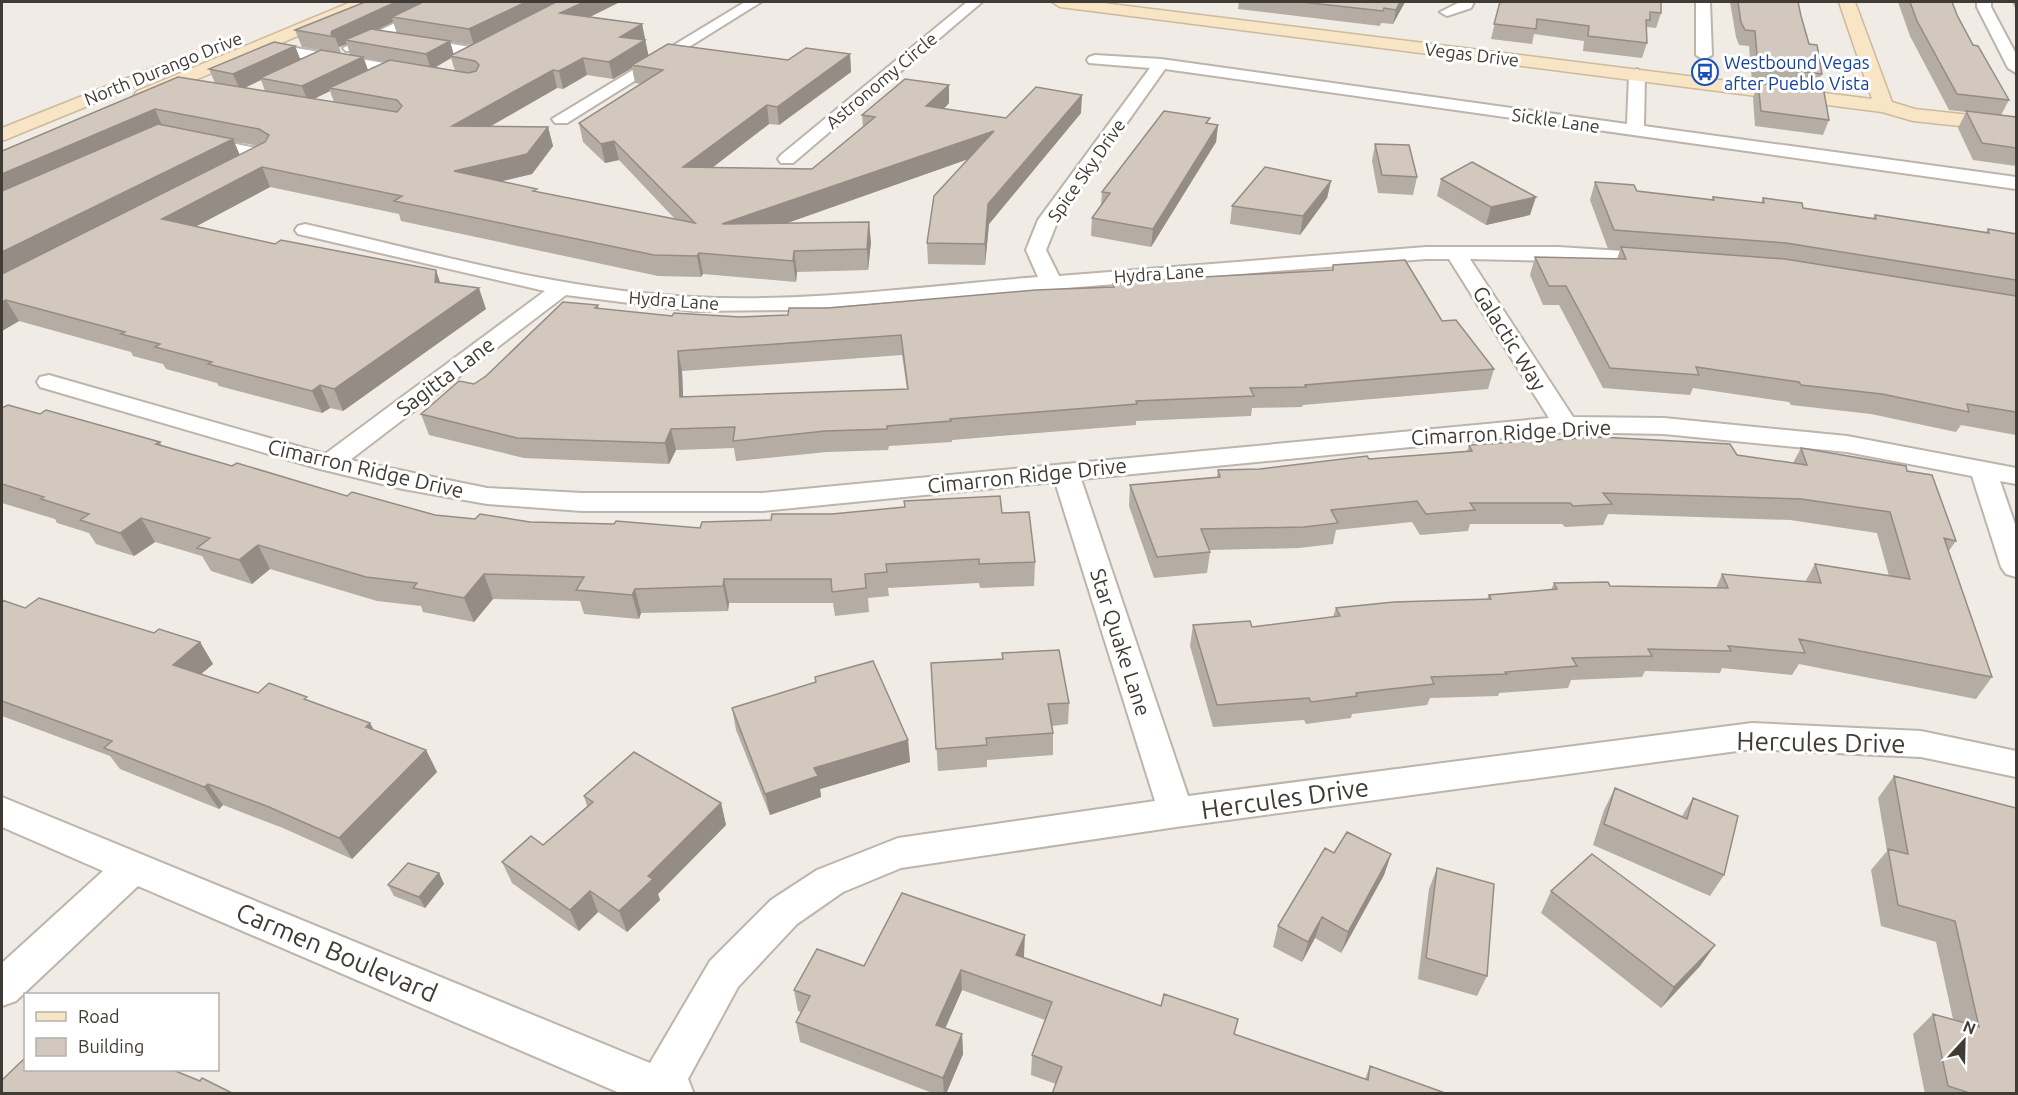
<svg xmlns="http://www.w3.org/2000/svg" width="2018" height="1095" font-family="Ubuntu,sans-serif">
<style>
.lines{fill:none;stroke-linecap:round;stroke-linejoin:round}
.street-casing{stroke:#bdb4ab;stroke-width:4}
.secondary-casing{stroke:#cdb99b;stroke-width:3}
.street{fill:#fff;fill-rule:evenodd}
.secondary{fill:#f7e5c6;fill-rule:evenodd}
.wall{fill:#b5aca3;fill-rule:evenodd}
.shaded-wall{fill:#948c85}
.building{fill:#d3c8be;stroke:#948c85;stroke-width:1.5;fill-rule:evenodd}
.labels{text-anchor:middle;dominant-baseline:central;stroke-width:6;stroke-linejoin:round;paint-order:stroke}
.far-street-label{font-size:18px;fill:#413b35;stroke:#fff}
.far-transit-label{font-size:18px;fill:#164399;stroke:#fff;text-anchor:start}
.street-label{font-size:21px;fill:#413b35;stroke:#fff}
.near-street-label{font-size:26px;fill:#413b35;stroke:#fff}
</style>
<rect width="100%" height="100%" fill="#f0ebe4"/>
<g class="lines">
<defs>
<path id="street" d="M439 2H456L356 51H346L343 48Z
M745 2H761L567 123H555L552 119Z
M967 2H982L793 163H781L778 159 781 155Z
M1460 2H1474L1471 8 1447 16 1440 12Z
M1696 2H1710L1712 55 1704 60 1696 55Z
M1977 2H1991V7L2016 54V73L2008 68 1977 7Z
M414 38 477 48 485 53 477 58 409 46 406 43Z
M261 42 413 68 421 73 413 78 256 50 253 47Z
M1095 55 1161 59 1627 124 1629 74 1637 69 1645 74 1644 126 2016 177V189L1165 69 1058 220 1046 250 1059 276 1426 247H1558L1655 253 1662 255 1665 259 1662 263 1470 259 1573 417 1664 418 1847 436 2016 468V484L2000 481 2016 527V577L2006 574 2001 567 1972 476 1847 452 1664 434 1565 432 1081 479 1188 796 1752 723 1921 731 2016 751V777L1921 757 1752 749 1176 827 901 868 843 892 797 924 738 987 688 1079 694 1094H622L138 886 16 1001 2 1006V963L103 871 2 827V797L650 1063 710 961 771 900 817 870 898 838 1155 801 1055 482 762 511H582L487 504 403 489 320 469 40 387 37 382 40 377 49 375 325 454 545 291 298 234 295 230 298 226 305 224C433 253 562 291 693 297 806 303 925 286 1038 277L1026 250 1038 220 1150 68 1089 63 1087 60 1089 57ZM1426 259H1449L1549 418 762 493H582L487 488 350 460 566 295 693 311 794 310Z
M201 137 266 150 275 155 266 160 195 146 192 142 195 138Z"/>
<path id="secondary" d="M351 2H372L370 5 151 99 144 101 134 95 137 91Z
M1052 2H1095L1872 99 1839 2H1855L1892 102 1915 109 2016 120V132L1913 121 1882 112 1060 7Z
M165 63 171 64 174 68 171 72 2 141V128Z"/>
</defs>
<use href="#street" class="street-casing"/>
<use href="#secondary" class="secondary-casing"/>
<use href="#street" class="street"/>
<use href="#secondary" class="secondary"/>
</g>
<path class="wall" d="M365 2 589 17 642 24 648 55 788 60 850 54 851 72 779 125 769 124 712 168 812 169 863 127 862 115 949 85V103L944 109 1006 118 1081 113 989 224 985 265 928 264 927 243 968 159 786 223 871 242 868 270 797 272 796 282 703 274 701 277 658 276 401 221 399 214 270 187 197 226 440 283 486 309 343 411 330 408 322 413 219 386 217 383 166 369 163 364 133 356 131 352 19 321 2 331V151L215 83 209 69 295 46 300 59 320 50 302 47 295 30ZM393 22 397 33 376 30ZM450 42 472 45 454 55ZM347 44 350 55 341 53 339 47ZM364 58 385 62 368 70ZM451 58 455 71 435 67ZM632 68 635 83 641 84 579 123 583 142 605 163 619 160 675 219 537 192 501 181 532 174 553 146 548 127H490L557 88 563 89 587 75 613 79ZM261 80 265 91 244 88ZM330 91 334 102 313 99ZM234 142 249 144 257 146 240 155Z
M1239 2H1405L1393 24 1381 23 1380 26 1238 9Z
M1500 2H1661V13L1656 28 1647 27V43L1642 58 1583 51 1584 41 1534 34 1532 44 1491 39Z
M1730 2H1798L1801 16 1809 44 1822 74 1815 90 1752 82 1749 46 1739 45 1736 37Z
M1898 2H1952L1957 15 1973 45 2009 100 2001 115 2016 117V166L1973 160 1958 128 1966 112 1949 110 1910 36Z
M2012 2H2016V10Z
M1758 83 1829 120 1823 135 1755 126 1753 98Z
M1209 124 1218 125 1216 142 1151 247 1091 236 1092 218 1101 205 1102 192Z
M1375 144 1417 177 1413 195 1378 193 1372 161Z
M1441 179 1530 215 1486 225 1437 196Z
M1331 181 1327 198 1300 235 1230 224 1232 206Z
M1595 182 1637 191 1712 200 1713 197 1761 203 1763 198 1803 208 1873 218 1875 215 1986 232 1988 229 2016 234V435L1961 425 1956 432 1871 414 1791 405 1789 402 1693 388 1690 395 1603 388 1559 305H1543L1530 275 1535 257 1617 259 1620 250 1608 249 1590 200Z
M1333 265 1442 321 1494 369 1488 389 1303 405 1302 407 1252 408 1251 416 1136 421V425L952 440V442L889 446 888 450 827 452 736 461 734 448 676 450 669 464 524 458 429 435 421 414 474 384 598 305 599 309 672 316 740 317 788 315 828 308 1113 287V284L1332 270ZM902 355 907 389 683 397 682 371Z
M2 408 40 414 160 442 162 446 232 466 347 496 435 515 475 519 530 522 700 528 832 514 1002 513 1035 562 1034 586 980 588 979 583 888 588 889 596 868 598 869 612 835 616 833 603H729L728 611 641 613 639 619 584 614 580 601 493 599 474 622 423 612 421 606 377 601 270 569 252 584 211 571 202 556 155 542 134 556 96 544 89 533 57 523 55 519 2 503Z
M1469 445 1737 455 1793 463 1801 448 1907 471 1956 541 1948 552 1992 677 1976 699 1799 664 1792 675 1722 668 1720 673 1645 671 1642 677 1571 680 1568 688 1499 693 1498 696 1430 698 1427 705 1352 714 1351 718 1306 724 1304 720 1213 727 1190 646 1193 625 1252 627 1333 617 1336 608 1487 599 1489 595 1551 590 1554 583 1610 586 1716 588 1722 574 1805 582 1815 564 1889 576 1877 533 1790 520 1608 514 1603 525 1565 527 1562 524H1470L1468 531 1420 535 1412 522 1336 530 1333 544 1299 548 1210 550V552L1207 573 1154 578 1129 506 1130 485 1217 477 1218 470 1260 469 1369 459 1467 452Z
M2 600 25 608 200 642 213 664 201 674 258 693 309 701 370 723 374 730 426 750 437 772 352 859 283 828 223 805 219 809 120 769 110 756 2 716Z
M1002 653 1069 703 1068 724 1052 726 1053 733V755L987 760V767L938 771 931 663 1002 659Z
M815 677 908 740 910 762 820 789 821 797 770 815 736 730 732 708 815 682Z
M1894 776 2016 808V1094H1925L1913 1034 1933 1014 1953 1019 1936 942 1881 926 1871 870 1887 851 1878 798Z
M1615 788 1682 816 1693 798 1724 875 1710 896 1593 845 1604 810Z
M584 796 721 803 726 825 658 894 660 900 627 932 598 912 579 931 512 883 502 862 543 845 587 806Z
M1334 853 1391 854 1384 875 1341 953 1315 938 1302 962 1273 947 1278 926Z
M1437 868 1487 976 1477 996 1418 979 1429 889Z
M439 873 444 884 425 908 394 896 388 885Z
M1551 891 1715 945 1700 966 1661 1008 1541 913Z
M1024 956V957L1235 1034 1365 1079 1370 1066 1448 1094 1056 1084 1031 1075 1032 1055 1045 1020 962 990 945 1028 962 1034 963 1054 946 1094H935L800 1042 796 1022 801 1012 798 1011 794 990 864 966Z"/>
<path class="shaded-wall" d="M396 2H435L392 17 393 22 352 42 345 40 347 44 339 47 335 37 331 34 332 31Z
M526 2H563L474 46 469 29Z
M584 2H620L564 30 560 13Z
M1400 2H1405L1393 24 1396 10Z
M642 24 649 58 632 65V68L613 79 609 62 620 37Z
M450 41 454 56H450L451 58 431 70 426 54Z
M295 46 301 61 260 78 261 80 240 90 233 74Z
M850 54 851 72 779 125 777 107Z
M363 57 369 73 329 88 330 91 308 102 302 86Z
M583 58 587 75 563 89 559 71Z
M553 70 557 88 457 145 452 126Z
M949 85V103L927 125 926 106Z
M1082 95 1081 113 989 224 985 265V244L988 204Z
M767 105 769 124 687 187 683 167Z
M155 109 163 128 2 199V174Z
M1218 125 1216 142 1151 247 1153 229Z
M548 127 553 146 532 174 461 191 454 171Z
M994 131V150L725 245 722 224Z
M233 139 241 158 2 280V252Z
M614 141 619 160 605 163 601 144Z
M262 167 270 187 172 239 162 219Z
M1331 181 1327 198 1300 235 1303 216Z
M1536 197 1530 215 1486 225 1491 207Z
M869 222 871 242 868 270 867 249Z
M794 251 797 272 796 282 793 261Z
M699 253 703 274 701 277 697 256Z
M436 270 443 291 435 282Z
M479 288 486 309 343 411 334 389Z
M6 300 19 321 2 331V302Z
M678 351 682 371 684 417 680 397Z
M320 385 330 408 322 413 312 391Z
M671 429 676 450 669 464 665 443Z
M141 518 155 542 134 556 120 533Z
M258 545 270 569 252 584 239 560Z
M484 574 493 599 474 622 464 598Z
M724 579 729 603 728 611 723 586Z
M635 589 641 613 639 619 632 595Z
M200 642 213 664 187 686 173 665Z
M370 723 381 744 366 727Z
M908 740 910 762 820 789 821 797 770 815 765 794 814 768Z
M426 750 437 772 352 859 339 838Z
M208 784 223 805 219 809 204 787Z
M721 803 726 825 658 894 660 900 627 932 619 911 648 876Z
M1391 854 1384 875 1341 953 1348 932Z
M439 873 444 884 425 908 419 897Z
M590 891 598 912 579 931 570 910Z
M1322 917 1315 938 1302 962 1308 942Z
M1025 935 1024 956 1016 975V955Z
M1715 945 1700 966 1661 1008 1674 987Z
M961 970 962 990 938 1045 936 1025Z
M962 1034 963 1054 946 1094H944L943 1078Z"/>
<path class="building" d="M365 2H396L332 31 331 34 335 37 295 30Z
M423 2H526L469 29 392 17Z
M556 2H584L560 13 642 24 620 37 645 40 609 62 583 58 559 71 553 70 452 126 548 127 527 154 454 171 537 189 533 191 695 223 614 141 601 144 579 123 663 70 632 65 668 44 788 60 806 48 850 54 777 107 767 105 683 167 812 169 875 117 862 115 905 79 949 85 926 106 1006 118 1036 87 1082 95 988 204 985 244 927 243 934 196 994 131 722 224 869 222 867 249 794 251 793 261 699 253 697 256 654 255 394 201 402 196 262 167 162 219 275 244 281 240 436 270 435 282 479 288 334 389 320 385 312 391 208 364 212 362 155 347 160 344 121 334 125 332 6 300 2 302V274L265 142 269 135 259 129 155 109 2 174V151L178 77 397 112 402 106 397 100 329 88 390 60 468 73 476 71 479 65 475 61 450 56Z
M1302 2H1400L1396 10 1384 8 1383 11Z
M1500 2H1661V13L1650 12V20H1646L1647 43 1588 36 1589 26 1537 19 1536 29 1494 24Z
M1738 2H1798L1801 16 1809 44 1817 45 1822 74 1758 66 1755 31 1745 30 1741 22Z
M1910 2H1952L1957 15 1973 45 1978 46 2009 100 1957 94 1917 21Z
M371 29 450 41 426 54 345 40Z
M274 42 295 46 233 74 209 69Z
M321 50 363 57 302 86 260 78Z
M1758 83 1824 92 1829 120 1761 111Z
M1164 111 1210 118 1206 123 1218 125 1153 229 1092 218 1110 193 1102 192Z
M1966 111 2016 117V148L1982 143Z
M158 124 233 139 2 252V191Z
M1375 144 1409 145 1417 177 1382 175Z
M1472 162 1536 197 1491 207 1441 179Z
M1265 167 1331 181 1303 216 1232 206Z
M1595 182 1634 185 1637 191 1714 200 1713 197 1764 203 1763 198 1802 203 1803 208 1876 219 1875 215 1989 233 1988 229 2016 234V280L1786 243 1614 230Z
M1621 247 1785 259 2016 296V412L1967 404 1969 412 1882 394 1801 385 1799 382 1696 367 1699 375 1610 368 1566 286H1549L1535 257 1626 259Z
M1405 260 1442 321 1456 320 1494 369 1305 385 1306 387 1250 388 1254 396 1136 401 1137 404 950 419 951 421 887 426V429L825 431 733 441 735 427 671 429 665 443 517 438 421 414 459 381 474 384 486 376 563 302 598 305 595 308 672 316 674 313 740 317 788 315 789 308H828L1035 290 1114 287 1113 284 1184 278 1333 270V265ZM901 335 908 389 680 397 678 351Z
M8 405 40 414 46 410 160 442 156 444 232 466 237 463 347 496 352 492 435 515 475 519 480 514 530 522 614 524 616 521 700 528 702 522 771 520 772 514H832L905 507 904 501 1000 496 1002 513 1029 512 1035 562 979 564V559L886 564 887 572 865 574 866 588 832 592 831 579H724L723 586 635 589 632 595 576 590 584 577 484 574 464 598 413 588 417 583 366 577 258 545 239 560 197 548 210 538 141 518 120 533 80 520 89 514 41 499 44 497 2 484V408Z
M1600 437 1730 444 1737 455 1807 465 1801 448 1906 466 1907 471 1932 475 1956 541 1944 538 1992 677 1799 639 1805 653 1728 646 1731 651 1648 649 1652 656 1572 658 1577 666 1505 672 1507 674 1431 677 1434 684 1356 693 1357 696 1311 702 1309 698 1217 705 1193 625 1250 621 1252 627 1340 616 1336 608 1394 602 1491 599 1489 595 1557 589 1554 583 1608 582 1610 586 1728 588 1722 574 1821 583 1815 564 1910 579 1890 512 1801 499 1603 493 1612 504 1573 506 1570 503H1470L1475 510 1426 514 1417 501 1331 510 1338 523 1304 527 1201 529 1210 552 1157 557 1130 485 1220 477 1218 470 1260 469 1367 456 1369 459 1472 451 1469 445Z
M39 598 154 633 159 629 200 642 173 665 258 693 269 683 307 697 304 699 370 723 366 727 426 750 339 838 269 807 208 784 204 787 104 748 112 741 2 701V600L25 608Z
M1059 650 1069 703 1048 704 1053 733 986 738 987 745 936 749 931 663 1003 659 1002 653Z
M873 661 908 740 814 768 818 776 765 794 732 708 816 682 815 677Z
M634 752 721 803 648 876 653 879 619 911 590 891 570 910 502 862 531 836 543 845 593 802 584 796Z
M1894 776 2016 808V1094H1973L1948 1086 1933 1014 1979 1027 1955 921 1898 905 1888 849 1908 854Z
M1615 788 1687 819 1693 798 1738 816 1724 875 1604 824Z
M1347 832 1391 854 1348 932 1322 917 1308 942 1278 926 1325 848 1334 853Z
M1592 854 1715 945 1674 987 1551 891Z
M408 863 439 873 419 897 388 885Z
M1437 868 1494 884 1487 976 1426 958Z
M902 893 1025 935 1016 955 1161 1006 1164 994 1238 1019 1234 1034 1368 1080 1370 1066 1448 1094H1052L1062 1067 1032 1055 1052 1002 961 970 936 1025 962 1034 943 1078 796 1022 810 996 794 990 817 949 864 966Z
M26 1057V1070H173L200 1081 202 1078 234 1094H2V1080Z"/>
<defs>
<symbol id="bus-ring" viewBox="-11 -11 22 22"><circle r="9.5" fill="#fff" stroke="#1a4fb4" stroke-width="1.5"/><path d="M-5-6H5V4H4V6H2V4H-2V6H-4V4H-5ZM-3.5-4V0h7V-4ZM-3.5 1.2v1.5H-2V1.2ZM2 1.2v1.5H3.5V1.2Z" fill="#1a4fb4"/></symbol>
</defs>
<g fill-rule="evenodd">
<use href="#bus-ring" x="1690" y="57" width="30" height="30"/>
</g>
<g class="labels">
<g class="far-street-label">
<text transform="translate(1472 54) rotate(7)">Vegas Drive</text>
<text transform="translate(163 68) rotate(-22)">North Durango Drive</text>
<text transform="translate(881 80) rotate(-40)">Astronomy Circle</text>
<text transform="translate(1556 120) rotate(8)">Sickle Lane</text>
<text transform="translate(1086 170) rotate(-55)">Spice Sky Drive</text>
<text transform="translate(1159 273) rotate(-4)">Hydra Lane</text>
<text transform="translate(674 300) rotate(4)">Hydra Lane</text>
</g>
<g class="far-transit-label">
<text x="1724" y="62">Westbound Vegas<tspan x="1724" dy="21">after Pueblo Vista</tspan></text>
</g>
<g class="street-label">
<text transform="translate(1510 338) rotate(58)">Galactic Way</text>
<text transform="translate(445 376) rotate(-37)">Sagitta Lane</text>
<text transform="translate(1511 432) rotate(-3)">Cimarron Ridge Drive</text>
<text transform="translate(366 468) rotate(13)">Cimarron Ridge Drive</text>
<text transform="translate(1027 475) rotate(-6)">Cimarron Ridge Drive</text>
<text transform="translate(1121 642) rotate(72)">Star Quake Lane</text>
</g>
<g class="near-street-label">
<text transform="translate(1821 742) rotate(1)">Hercules Drive</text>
<text transform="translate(1285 798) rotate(-8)">Hercules Drive</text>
<text transform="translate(337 952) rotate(23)">Carmen Boulevard</text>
</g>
</g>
<rect width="2018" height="1095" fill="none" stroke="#413b35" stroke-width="6"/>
<rect x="24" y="993" width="195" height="78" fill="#ffffff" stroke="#b3b1ae" stroke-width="1.5"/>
<rect x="36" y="1012" width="30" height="9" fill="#f7e5c6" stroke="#b3b1ae" stroke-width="1.5"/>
<text x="78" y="1023" font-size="18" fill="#413b35">Road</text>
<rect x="36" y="1038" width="30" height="18" fill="#d3c8be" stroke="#b3b1ae" stroke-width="1.5"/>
<text x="78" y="1053" font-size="18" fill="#413b35">Building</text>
<g transform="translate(1964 1041) rotate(22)" stroke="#ffffff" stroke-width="4.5" paint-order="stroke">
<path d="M0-4.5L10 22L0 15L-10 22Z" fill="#413b35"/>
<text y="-9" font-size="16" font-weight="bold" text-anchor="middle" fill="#413b35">N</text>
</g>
</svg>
